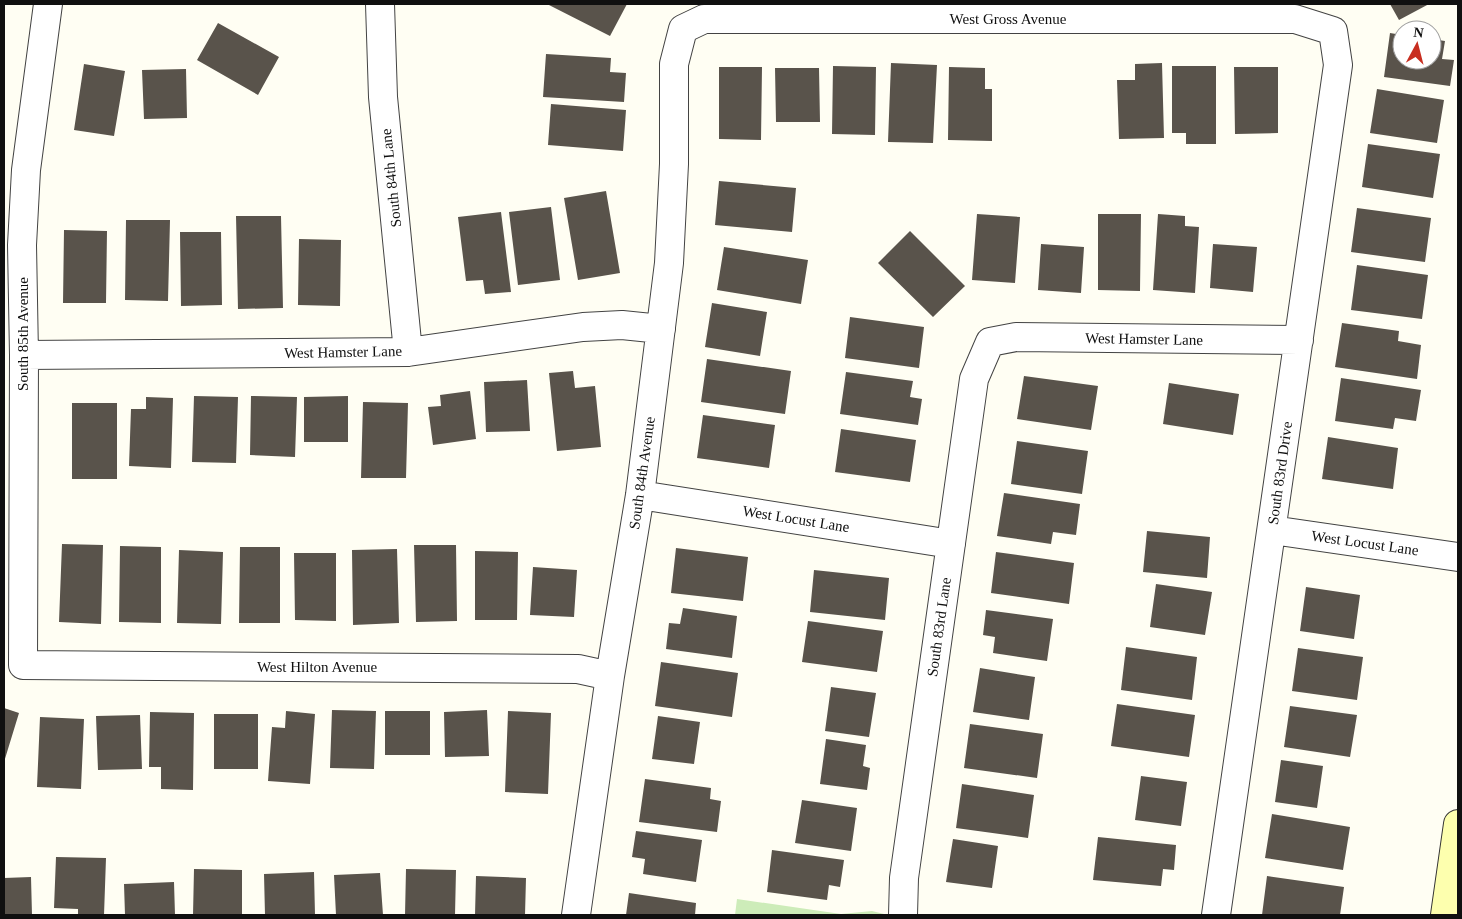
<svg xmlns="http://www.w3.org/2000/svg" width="1462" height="919" font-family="'Times New Roman',serif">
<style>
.green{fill:#cdecb9}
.building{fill:#59534b}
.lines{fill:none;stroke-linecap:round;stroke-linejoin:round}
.minor-casing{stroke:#434343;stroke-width:30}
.secondary-casing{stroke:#323232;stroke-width:30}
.minor{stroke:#fff;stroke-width:28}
.secondary{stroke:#fdffae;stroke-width:28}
.labels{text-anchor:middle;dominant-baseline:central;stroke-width:5;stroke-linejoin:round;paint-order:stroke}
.street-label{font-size:15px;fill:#101010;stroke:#fff}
</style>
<rect width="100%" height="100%" fill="#fffef3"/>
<path class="green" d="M737 899 841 914 872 911 888 915H735Z"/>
<path class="building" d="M547 4H627L610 36Z
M1390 4H1429L1399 20Z
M218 23 279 57 258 95 197 60Z
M1390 33 1402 35V60H1432V39L1445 41 1442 59 1454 60 1450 86 1384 77Z
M546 54 611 58 610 72 626 73 624 102 543 97Z
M891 63 937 65 933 143 888 142Z
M1162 63 1164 138 1119 139 1117 80H1135V64Z
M84 64 125 71 114 136 74 130Z
M833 66 876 67 875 135 832 134Z
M1172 66H1216V144H1186V133H1172Z
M719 67H762L761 140 719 139Z
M949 67 985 68V89H992V141L948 140Z
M1234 67H1278V133L1235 134Z
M775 68H819L820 122H776Z
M186 69 187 118 144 119 142 70Z
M1377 89 1444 100 1437 143 1370 133Z
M551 104 626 110 623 151 548 145Z
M1368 144 1440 154 1433 198 1362 187Z
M719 181 796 188 792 232 715 225Z
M606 191 620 273 578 280 564 198Z
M551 207 560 280 518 285 509 212Z
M1357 208 1431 218 1425 262 1351 252Z
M501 212 511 292 485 294 483 280 466 281 458 217Z
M977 214 1020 217 1015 283 972 280Z
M1098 214H1141L1140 291 1098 290Z
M1158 214 1185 216V226L1199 227 1195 293 1153 290Z
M236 216H281L283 308 238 309Z
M126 220H170L168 301 125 300Z
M64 230 107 231 106 303H63Z
M910 231 965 286 933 317 878 263Z
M180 232H221L222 305 181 306Z
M299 239 341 240 340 306 298 305Z
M1041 244 1084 247 1081 293 1038 290Z
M1213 244 1257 247 1253 292 1210 288Z
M724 247 808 260 801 304 717 290Z
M1357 265 1428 275 1422 319 1351 310Z
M712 303 767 312 760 356 705 347Z
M850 317 924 327 919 368 845 358Z
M1342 323 1399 331 1398 341 1421 345 1417 379 1335 367Z
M707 359 791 371 785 414 701 402Z
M573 371 575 388 595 386 601 447 557 451 549 373Z
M846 372 913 381 910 397 922 399 918 425 840 414Z
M1024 376 1098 386 1091 430 1017 419Z
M1341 378 1421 390 1416 421 1395 418 1393 429 1335 421Z
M527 380 530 431 486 432 484 382Z
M1169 383 1239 394 1233 435 1163 424Z
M470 391 476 439 433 445 428 407 441 406 440 395Z
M194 396 238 397 236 463 192 462Z
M251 396 297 397 295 457 250 455Z
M348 396V442H304V397Z
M146 397 173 398 171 468 129 466 131 409H146Z
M363 402 408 403 406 478H361Z
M72 403H117V479H72Z
M703 415 775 425 769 468 697 458Z
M841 429 916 440 910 482 835 472Z
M1328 437 1398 448 1393 489 1322 479Z
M1017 441 1088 451 1082 494 1011 484Z
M1004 493 1080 504 1076 535 1053 532 1051 544 997 536Z
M1147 531 1210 537 1207 578 1143 572Z
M62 544 103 545 101 624 59 622Z
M414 545H456L457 621 416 622Z
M120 546 161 547V623L119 622Z
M240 547H280V623H239Z
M676 548 748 557 743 601 671 593Z
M397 549 399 623 353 625 352 550Z
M179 550 223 552 221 624 177 623Z
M475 551 518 552 517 620H475Z
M996 552 1074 563 1069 604 991 593Z
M294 553H336V621L295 620Z
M533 567 577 570 574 617 530 615Z
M814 570 889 578 885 620 810 612Z
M1156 584 1212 592 1205 635 1150 627Z
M1306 587 1360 595 1354 639 1300 631Z
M683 608 737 616 732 658 666 649 669 623 680 624Z
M986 610 1053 619 1047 661 993 653 995 637 983 635Z
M808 621 883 631 877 672 802 662Z
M1126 647 1197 657 1192 700 1121 690Z
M1298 648 1363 657 1357 700 1292 691Z
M661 662 738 673 732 717 655 706Z
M980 668 1035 677 1029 720 973 712Z
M831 687 876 693 869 737 825 731Z
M1117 704 1195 715 1189 757 1111 746Z
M1290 706 1357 715 1350 757 1284 747Z
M4 708 19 713 4 762Z
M332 710 376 711 374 769 330 768Z
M487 710 489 756 445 757 444 712Z
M286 711 315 714 310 784 268 781 272 727 285 728Z
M385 711H430V755H385Z
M508 711 551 713 548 794 505 792Z
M150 712 194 713 193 790 161 789V767H149Z
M214 714H258V769H214Z
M140 715 142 769 98 770 96 716Z
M658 716 700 722 694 764 652 759Z
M40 717 84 719 81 789 37 787Z
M970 724 1043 734 1037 778 964 768Z
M826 739 866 745 863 766 870 768 867 790 820 784Z
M1281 760 1323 766 1317 808 1275 802Z
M1141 776 1187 782 1181 826 1135 820Z
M645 779 711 788 710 799 721 801 717 832 639 822Z
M962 784 1034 795 1028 838 956 828Z
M802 800 857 808 851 851 795 843Z
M1272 814 1350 827 1343 870 1265 858Z
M636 831 702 840 696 882 643 874 645 859 632 857Z
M1098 837 1176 845 1174 870 1163 869 1161 886 1093 880Z
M953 839 998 846 992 888 946 882Z
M772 850 844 860 840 887 829 885 827 900 767 892Z
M56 857 106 858 104 915H78V909L54 908Z
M194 869 242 870V915H193Z
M406 869 456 870 455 915H405Z
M314 872 315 915H265L264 874Z
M380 873 383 915H336L334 875Z
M476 876 526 878 525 915H475Z
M1267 876 1344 887 1340 915H1262Z
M31 877 32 915H4V878Z
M174 882 175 915H125L124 884Z
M629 893 696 903 695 915H626Z"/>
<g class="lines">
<defs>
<path id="minor" d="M48 4 26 170 22 245 24 355 23 665 578 669 610 676
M380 4 383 97 408 352
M24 355 408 352 583 327 622 325 661 329
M640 495 951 544
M1272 530 1458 557
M576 915 610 676 640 495 669 263 674 164V64L683 29 704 19H1295L1333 31 1338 65 1216 915
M903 915 904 878 974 379 990 342 1016 337 1299 340"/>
<path id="secondary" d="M1445 915 1458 824"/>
</defs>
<use href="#minor" class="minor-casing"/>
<use href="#secondary" class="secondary-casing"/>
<use href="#minor" class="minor"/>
<use href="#secondary" class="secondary"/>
</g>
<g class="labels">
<g class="street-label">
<text x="1008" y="19">West Gross Avenue</text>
<text transform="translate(391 178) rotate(-96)">South 84th Lane</text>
<text transform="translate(23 334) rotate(-90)">South 85th Avenue</text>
<text transform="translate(1144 339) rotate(1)">West Hamster Lane</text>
<text transform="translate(343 352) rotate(-1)">West Hamster Lane</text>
<text transform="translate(642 473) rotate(-82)">South 84th Avenue</text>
<text transform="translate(1280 473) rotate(-82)">South 83rd Drive</text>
<text transform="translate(796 519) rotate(9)">West Locust Lane</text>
<text transform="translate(1365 543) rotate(8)">West Locust Lane</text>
<text transform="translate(939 627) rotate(-82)">South 83rd Lane</text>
<text x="317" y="667">West Hilton Avenue</text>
</g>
</g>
<rect width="1462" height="919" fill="none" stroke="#101010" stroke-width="10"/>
<g transform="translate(1417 45) rotate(7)"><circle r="24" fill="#ffffff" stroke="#9f9f9f"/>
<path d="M0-4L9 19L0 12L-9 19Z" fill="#c82e20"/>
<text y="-8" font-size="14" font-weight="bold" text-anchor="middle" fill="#101010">N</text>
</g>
</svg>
